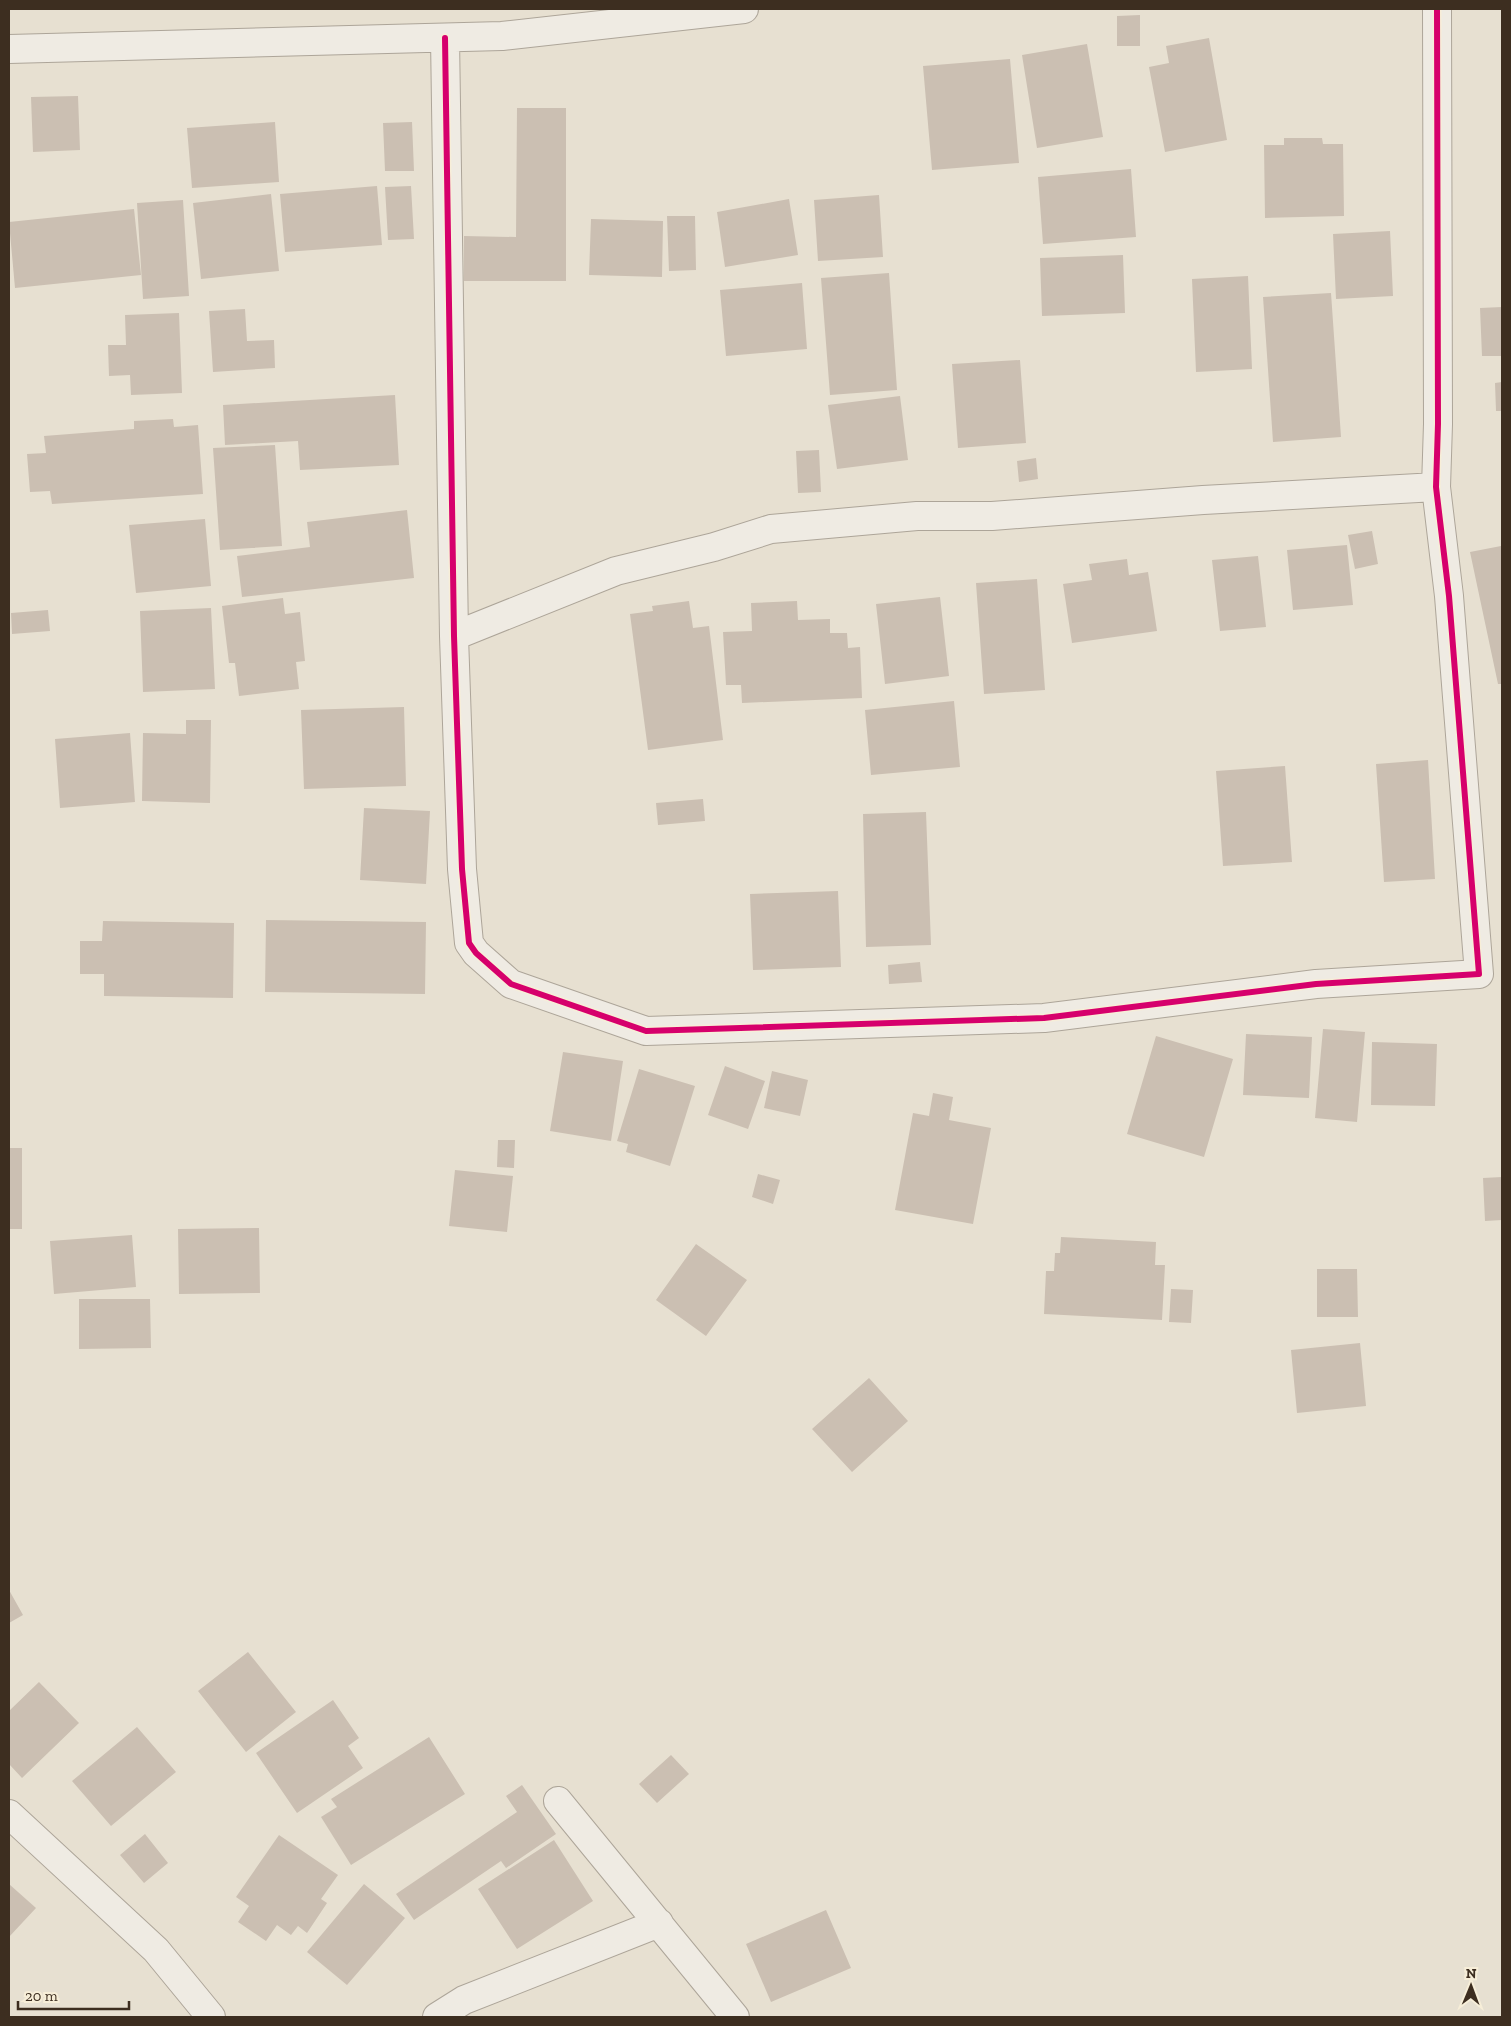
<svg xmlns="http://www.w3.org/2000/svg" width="1511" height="2026" font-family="'Zilla Slab',serif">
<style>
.building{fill:#cbbfb2}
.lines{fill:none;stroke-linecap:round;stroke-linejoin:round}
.minor-casing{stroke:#ada599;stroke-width:30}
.minor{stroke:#efebe3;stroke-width:28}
.cycleway-casing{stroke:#f7eed8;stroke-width:9}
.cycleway{stroke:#d6006c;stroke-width:6}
</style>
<rect width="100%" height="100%" fill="#e7e0d1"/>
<path class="building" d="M1140 15V46H1117V16Z
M1209 38 1227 140 1165 152 1149 67 1169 63 1166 46Z
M1087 44 1103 137 1037 148 1022 55Z
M1010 59 1019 163 932 170 923 66Z
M78 96 80 150 33 152 31 97Z
M517 108H566V281H464V236L516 237Z
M275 122 279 182 192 188 187 128Z
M412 122 414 171H385L383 123Z
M1284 138H1322L1323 144H1343L1344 216 1265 218 1264 145H1284Z
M1131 169 1136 237 1043 244 1038 177Z
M377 186 382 245 285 252 280 194Z
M411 186 414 239 388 240 385 187Z
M271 194 279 271 201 279 193 203Z
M879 195 883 257 818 261 814 200Z
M789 199 798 255 725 267 717 212Z
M183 200 189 296 143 299 137 203Z
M134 209 141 275 15 288 9 222Z
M667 216H695L696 270 669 271Z
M591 219 663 221 662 277 589 275Z
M1390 231 1393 296 1336 299 1333 234Z
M1123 255 1125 313 1042 316 1040 258Z
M889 273 897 390 830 395 821 278Z
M1248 276 1252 369 1196 372 1192 279Z
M802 283 807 349 726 356 720 290Z
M1331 293 1341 437 1273 442 1263 297Z
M1502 307V356H1482L1480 308Z
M245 309 247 341 274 340 275 368 213 372 209 311Z
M179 313 182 393 131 395 130 375 109 376 108 345H126L125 315Z
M1020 360 1026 443 958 448 952 364Z
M1502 382V411H1496L1495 383Z
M395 395 399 465 300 470 298 441 225 445 223 405Z
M900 396 908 460 837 469 828 405Z
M173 419 174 427 198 425 203 494 52 504 50 491 30 492 27 454 46 453 44 436 134 429V421Z
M275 445 282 546 220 550 213 448Z
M819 450 821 492 798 493 796 451Z
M1036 458 1038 479 1019 482 1017 461Z
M407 510 414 578 242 597 237 556 310 547 307 522Z
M205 519 211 586 136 593 129 525Z
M1372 531 1378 564 1355 569 1348 535Z
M1347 545 1353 605 1293 610 1287 550Z
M1501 546 1502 684H1498L1470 552Z
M1258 556 1266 627 1220 631 1212 560Z
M1127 559 1129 575 1148 572 1157 631 1072 643 1063 584 1092 580 1089 564Z
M1037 579 1045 690 984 694 976 583Z
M940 597 949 676 885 684 876 604Z
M283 598 285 614 300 612 305 661 296 662 299 689 239 696 235 663H229L222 606Z
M689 601 693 628 709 626 723 740 648 750 630 614 653 611 652 606Z
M797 601 798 620 830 619V633H847L848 648 860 647 862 698 742 703 741 685H726L723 632 752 631 751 603Z
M211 608 215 689 143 692 140 611Z
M48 610 50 631 12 634 11 613Z
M954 701 960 767 871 775 865 710Z
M404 707 406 786 304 789 301 710Z
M186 720H211L210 803 142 801 143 733 186 734Z
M130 733 135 802 60 808 55 739Z
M1428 760 1435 879 1384 882 1376 764Z
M1285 766 1292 862 1223 866 1216 771Z
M703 799 705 821 658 825 656 803Z
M364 808 430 811 426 884 360 880Z
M926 812 931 945 866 947 863 814Z
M838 891 841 967 753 970 750 894Z
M266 920 426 922 425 994 265 992Z
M103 921 234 923 233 998 104 996V974H80V941H102Z
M920 962 922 982 889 984 888 965Z
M1323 1029 1365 1032 1357 1122 1315 1118Z
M1246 1034 1312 1037 1309 1098 1243 1095Z
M1156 1036 1233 1059 1204 1157 1127 1134Z
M1372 1042 1437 1044 1435 1106 1371 1105Z
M563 1052 623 1061 611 1141 550 1131Z
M725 1066 765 1081 748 1129 708 1115Z
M639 1069 695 1086 670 1166 626 1152 628 1144 617 1141Z
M772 1071 808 1080 800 1116 764 1108Z
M933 1093 953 1097 949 1120 991 1128 973 1224 895 1210 913 1113 929 1116Z
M498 1140H515L514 1168 497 1167Z
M9 1148H22V1229H9Z
M455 1170 513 1176 507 1232 449 1226Z
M758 1174 780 1180 773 1204 752 1197Z
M1502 1177V1220L1485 1221 1483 1178Z
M259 1228 260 1293 179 1294 178 1229Z
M132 1235 136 1287 54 1294 50 1241Z
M1061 1237 1156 1242 1155 1265H1165L1162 1320 1044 1314 1046 1271H1054L1055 1253H1060Z
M696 1244 747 1280 706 1336 656 1300Z
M1317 1269H1357L1358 1317H1317Z
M1171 1289 1193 1290 1191 1323 1169 1322Z
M79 1299H150L151 1348 79 1349Z
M1360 1343 1366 1406 1297 1413 1291 1350Z
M869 1378 908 1421 852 1472 812 1429Z
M9 1590 23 1615 9 1623Z
M248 1652 296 1712 246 1752 198 1691Z
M39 1682 79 1723 22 1778 9 1764V1711Z
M333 1700 359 1738 348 1746 363 1768 297 1813 256 1753Z
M137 1727 176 1772 111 1826 72 1781Z
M429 1737 465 1794 351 1865 321 1817 337 1807 331 1799Z
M671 1755 689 1774 657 1803 639 1784Z
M522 1785 556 1834 506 1868 501 1861 414 1920 396 1894 517 1812 506 1796Z
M145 1834 168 1863 144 1883 120 1855Z
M279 1835 338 1875 321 1899 327 1903 307 1933 298 1926 291 1935 277 1925 266 1941 238 1922 249 1906 236 1897Z
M554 1840 593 1901 517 1949 478 1889Z
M9 1884 36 1908 9 1937Z
M364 1884 405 1918 347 1985 307 1952Z
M826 1910 851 1968 771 2002 746 1944Z"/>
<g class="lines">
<defs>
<path id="minor" d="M445 38 454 636 462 869 469 943 476 953 511 984 646 1031 1044 1018 1316 984 1479 974 1449 596 1436 487 1438 424 1437 9
M9 49 502 36 744 9
M454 636 616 571 714 547 771 529 917 516H992L1203 500 1436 487
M558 1801 735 2017
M9 1814 156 1950 211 2017
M437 2017 464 2000 659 1923"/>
</defs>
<use href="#minor" class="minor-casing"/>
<use href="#minor" class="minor"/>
<defs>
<path id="cycleway" d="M445 38 454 636 462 869 469 943 476 953 511 984 646 1031 1044 1018 1316 984 1479 974 1449 596 1436 487 1438 424 1437 9"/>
</defs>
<use href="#cycleway" class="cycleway-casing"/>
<use href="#cycleway" class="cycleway"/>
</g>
<rect width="1511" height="2026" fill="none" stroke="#3d2e20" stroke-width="20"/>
<g transform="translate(1471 1986) rotate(1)" stroke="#f7eed8" stroke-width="4" paint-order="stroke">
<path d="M0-4L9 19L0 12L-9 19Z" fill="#3d2e20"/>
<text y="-8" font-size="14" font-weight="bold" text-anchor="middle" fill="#3d2e20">N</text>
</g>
<path d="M18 2001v8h111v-8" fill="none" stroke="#3d2e20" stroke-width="2.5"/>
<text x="25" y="2001" font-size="15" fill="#3d2e20" stroke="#f7eed8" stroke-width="4" paint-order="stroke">20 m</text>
</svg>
